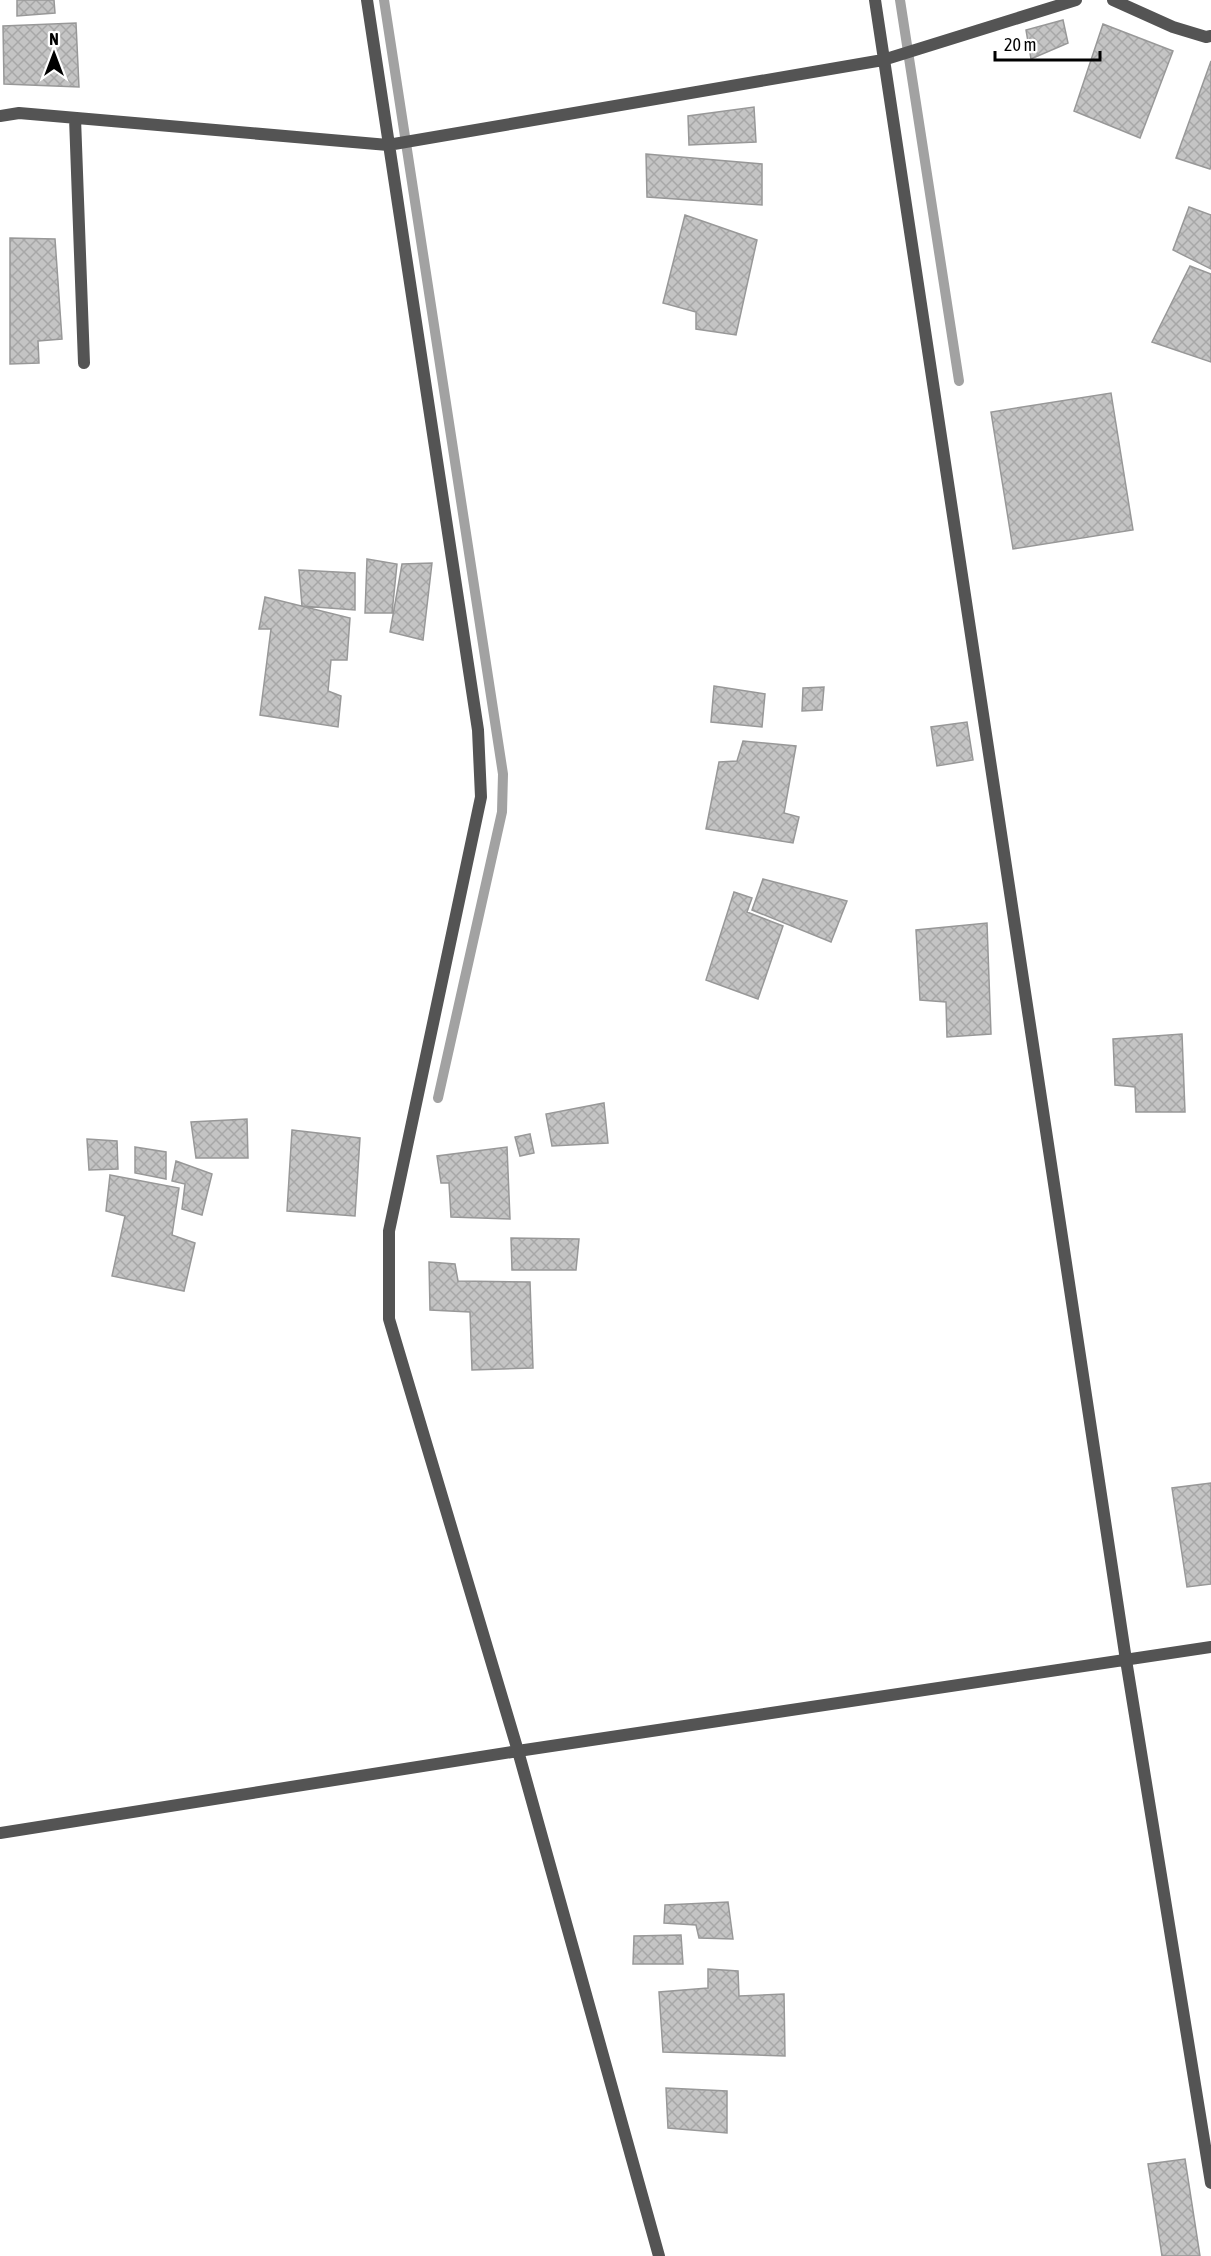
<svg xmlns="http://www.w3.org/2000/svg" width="1211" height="2256" font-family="'Asap Condensed',sans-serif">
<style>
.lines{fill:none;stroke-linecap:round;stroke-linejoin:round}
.stream{stroke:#a2a2a2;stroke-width:10}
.building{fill:url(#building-cross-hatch);stroke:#989898;stroke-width:1.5}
.minor{stroke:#545454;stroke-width:12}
</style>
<defs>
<pattern id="building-cross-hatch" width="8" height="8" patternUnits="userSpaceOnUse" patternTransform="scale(1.5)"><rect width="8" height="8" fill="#c4c4c4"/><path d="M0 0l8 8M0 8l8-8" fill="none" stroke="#a7a7a7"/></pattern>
</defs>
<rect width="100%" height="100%" fill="#fff"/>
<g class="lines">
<path class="stream" d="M384 0 503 774 502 812 438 1098
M900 0 959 381"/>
</g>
<path class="building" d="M17 0H54L55 13 17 16Z
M1063 20 1068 43 1031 59 1026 30Z
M76 23 79 87 4 84 3 26Z
M1103 24 1173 51 1140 138 1074 111Z
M1211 61V166L1210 169 1176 158Z
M754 107 756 142 689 145 688 116Z
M646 154 762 164V205L647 197Z
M1189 207 1211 215V269L1173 250Z
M685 215 757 240 736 335 696 329V312L663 303Z
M10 238 55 239 62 339 38 341 39 363 10 364Z
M1190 266 1211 274V362L1152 342Z
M1111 393 1133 530 1013 549 991 412Z
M367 559 397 564 392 613H365Z
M432 563 423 640 390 632 402 564Z
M299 570 355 573V610L302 606Z
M265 597 350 618 347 660H331L328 691 341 696 338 727 260 715 271 629H259Z
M714 686 765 694 762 727 711 722Z
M824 687 822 710 802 711 803 688Z
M967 722 973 760 937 766 931 727Z
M743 741 796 746 784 813 799 817 793 843 706 829 719 762 737 761Z
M763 879 847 901 831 942 752 910Z
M734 892 752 898 747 912 783 926 758 999 706 980Z
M987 923 991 1034 947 1037 946 1002 920 1000 916 930Z
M1182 1034 1185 1112H1136L1135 1087 1115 1085 1113 1039Z
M604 1103 608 1143 552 1146 546 1114Z
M247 1119 248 1158H196L191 1122Z
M292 1130 360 1138 355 1216 287 1211Z
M530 1134 534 1153 520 1156 515 1137Z
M87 1139 117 1141 118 1169 89 1170Z
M135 1147 166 1152V1179L135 1173Z
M507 1147 510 1219 451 1217 449 1183H441L437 1156Z
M176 1161 212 1174 202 1215 182 1209 185 1184 172 1181Z
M110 1175 179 1188 172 1235 195 1243 184 1291 112 1276 125 1216 106 1211Z
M511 1238 579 1239 576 1270H512Z
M429 1262 455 1264 458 1281 530 1282 533 1368 472 1370 470 1312 430 1310Z
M1211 1483V1584L1187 1587 1172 1488Z
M728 1902 733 1939 699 1938 696 1925 664 1923 665 1905Z
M681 1935 683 1964H633L634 1936Z
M708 1969 738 1971 739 1996 784 1994 785 2056 663 2052 659 1992 708 1988Z
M666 2088 727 2091V2133L668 2128Z
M1185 2159 1200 2256H1162L1148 2164Z"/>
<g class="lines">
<path class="minor" d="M367 0 478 730 481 797 389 1231V1319L518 1751 659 2256
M875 0 1126 1660 1211 2183
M1113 0 1173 27 1206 37 1211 36
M0 116 19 113 388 145 883 60 1076 0
M75 118 84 363
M0 1833 518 1751 1211 1647"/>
</g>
<g transform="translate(54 54)" stroke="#ffffff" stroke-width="4.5" paint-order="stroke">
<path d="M0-4.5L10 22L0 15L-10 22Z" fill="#000000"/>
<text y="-9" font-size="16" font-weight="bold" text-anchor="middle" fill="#000000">N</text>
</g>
<path d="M995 51v9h105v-9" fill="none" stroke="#000000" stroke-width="3"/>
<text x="1004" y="51" font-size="18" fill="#000000" stroke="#ffffff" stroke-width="4.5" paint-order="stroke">20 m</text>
</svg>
